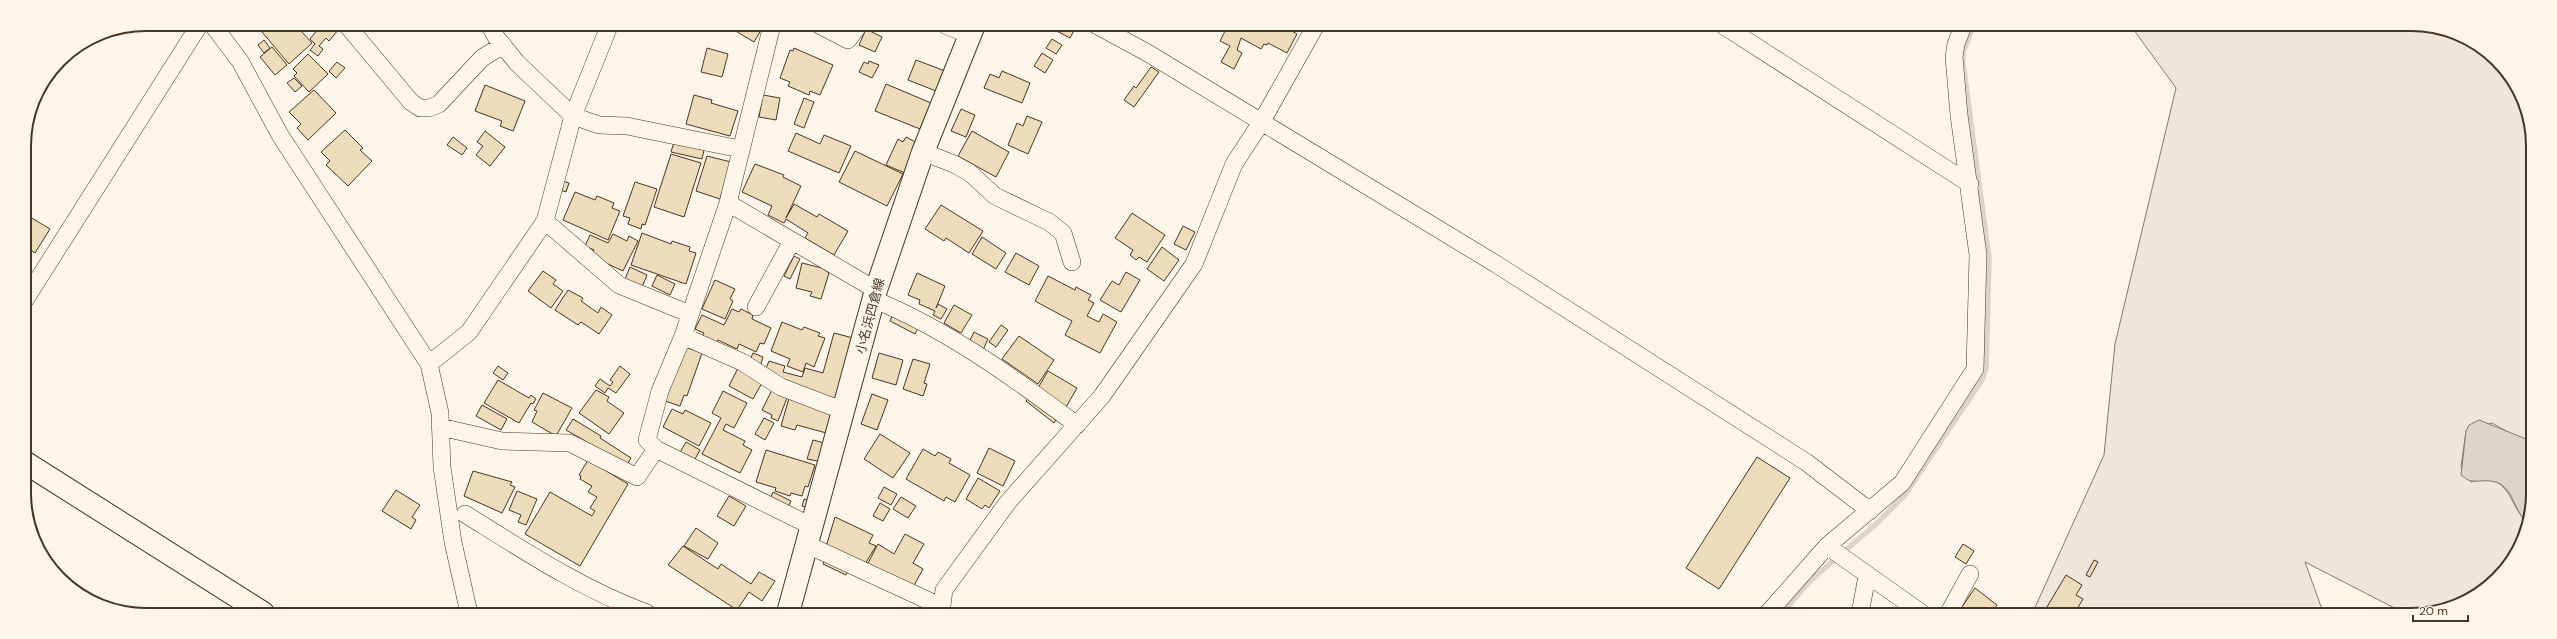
<svg xmlns="http://www.w3.org/2000/svg" width="2557" height="639" font-family="'DM Sans','Noto Sans JP',sans-serif">
<style>
.green{fill:#ede6d9;stroke:#887966}
.water{fill:#dcd4c6;stroke:#887966}
.lines{fill:none;stroke-linecap:round;stroke-linejoin:round}
.stream{stroke:#dcd4c6;stroke-width:5.5}
.building{fill:#ecdcbc;stroke:#4a3520}
.street-casing{stroke:#4a3520;stroke-width:18}
.secondary-casing{stroke:#4a3520;stroke-width:24}
.primary-casing{stroke:#4a3520;stroke-width:24}
.street{stroke:#fbf6e9;stroke-width:17}
.secondary{stroke:#fbf6e9;stroke-width:22}
.primary{stroke:#fbf6e9;stroke-width:22}
.labels{text-anchor:middle;dominant-baseline:central;stroke-width:3;stroke-linejoin:round;paint-order:stroke}
.street-label{font-size:13px;fill:#4a3520;stroke:#fbf6e9}
.rim{fill:none;stroke:#4a3520;stroke-width:2}
</style>
<rect width="100%" height="100%" fill="#fbf6e9"/>
<path class="green" d="M2131 26H2435C2447 31 2462 34 2473 41 2505 61 2519 88 2531 123V441L2519 438 2492 423 2466 431 2461 467 2471 482C2512 471 2507 505 2528 523 2524 533 2522 546 2516 555 2493 591 2452 615 2408 615L2305 562 2324 615 2032 614 2104 455 2115 344 2176 88Z"/>
<path class="water" d="M2479 420 2531 441V517L2528 523C2515 513 2515 495 2502 485 2491 478 2482 482 2472 481 2468 481 2464 477 2461 475L2466 431 2469 425Z"/>
<g class="lines">
<path class="stream" d="M1781 614 1811 580 1876 524 1904 496 1982 380 1986 368 1989 259 1963 63V52L1973 26"/>
</g>
<path class="building" d="M271 24H300L304 29 301 31 312 43 289 64 262 32Z
M322 24H333L339 29 329 41 326 38 319 46 323 49 318 56 310 50 315 44 310 39Z
M737 25H764L754 42 734 30Z
M1053 25H1077L1070 38 1051 28Z
M1195 25H1207L1205 30Z
M1220 25H1282L1297 34 1287 53 1268 43 1267 45 1264 44 1261 49 1241 38 1237 50 1242 53 1234 69 1221 62 1230 46 1220 41 1226 29Z
M866 29 882 37 875 52 859 45Z
M1052 39 1062 45 1056 54 1046 48Z
M264 40 270 48 264 53 258 45Z
M272 47 287 65 275 75 260 57Z
M707 48 728 54 722 77 701 72Z
M794 48 833 65 820 95 810 91 809 95 788 86 790 82 780 78 790 50 793 51Z
M1042 53 1053 60 1045 73 1034 66Z
M308 54 328 74 309 92 294 76 297 73 293 69Z
M916 60 945 71 936 91 908 80Z
M869 61 879 65 872 78 859 72 864 62 868 64Z
M337 62 345 68 336 78 329 71Z
M1151 67 1159 72 1134 107 1124 100 1134 86 1136 88Z
M1002 71 1030 83 1022 103 984 88 990 74 999 78Z
M294 78 302 86 295 92 287 83Z
M886 84 931 103 920 129 875 111Z
M485 85 525 101 513 131 500 126 502 121 475 111Z
M314 90 336 113 308 140 297 128 301 124 289 112Z
M694 95 712 100 711 103 738 111 730 136 686 124Z
M763 95 780 98 776 120 759 117Z
M804 98 814 102 804 128 794 124Z
M961 109 975 115 966 137 951 131Z
M1027 116 1042 122 1028 154 1008 145 1017 123 1023 126Z
M345 130 363 148 360 150 372 161 348 186 326 165 330 161 321 152Z
M485 131 505 147 490 166 476 155 483 146 477 142Z
M972 131 1009 152 996 177 958 156Z
M796 133 820 144 824 135 851 146 839 173 788 151Z
M453 137 467 148 462 155 447 145Z
M906 137 919 144 905 173 886 165 898 139 903 142Z
M674 142 704 150 702 159 671 152Z
M855 151 903 174 887 206 839 182Z
M671 154 701 163 684 217 654 207Z
M707 156 731 162 720 199 696 191Z
M755 164 784 175 783 177 801 186 786 218 794 204 817 217 819 214 848 231 834 255 805 238 808 233 786 219 784 223 768 215 772 206 742 192Z
M563 181 569 183 566 192 560 190Z
M635 182 657 189 645 225 642 224 641 229 628 224 630 218 623 216Z
M575 192 595 200 597 196 614 203 612 208 620 211 608 240 563 220Z
M941 205 983 231 969 253 946 238 944 241 925 229Z
M1132 213 1165 235 1147 262 1139 257 1136 260 1130 255 1133 250 1115 238Z
M25 214 50 229 35 253 25 246Z
M1183 226 1195 232 1186 250 1174 244Z
M642 233 671 244 672 241 690 247 689 251 696 253 686 284 631 265Z
M613 234 627 241 629 236 638 241 623 271 591 256 594 250 585 246 590 235 608 243Z
M982 237 1006 253 996 269 972 254Z
M1162 247 1179 260 1164 281 1147 269Z
M1016 253 1039 266 1029 285 1005 272Z
M794 256 800 259 790 279 784 276Z
M802 263 822 268 829 273 821 299 810 296 812 292 796 288Z
M630 267 647 275 642 287 625 279Z
M543 271 556 280 553 284 563 291 551 308 528 291Z
M1126 272 1140 280 1121 312 1100 300 1112 281 1119 285Z
M917 273 945 286 936 308 938 304 947 309 941 319 933 315 935 311 919 304 920 300 908 295Z
M657 275 675 284 670 295 652 286Z
M1048 276 1075 290 1076 287 1091 295 1088 300 1094 303 1087 316 1099 322 1103 314 1117 322 1100 353 1065 335 1072 321 1035 301Z
M715 280 735 289 730 299 733 301 725 319 702 309Z
M568 290 583 298 581 301 598 313 601 307 612 315 599 334 581 322 578 325 555 310Z
M954 305 972 315 961 333 944 323Z
M732 309 739 312 741 309 753 315 752 319 771 328 764 344 760 343 756 352 739 344 737 349 718 340 716 344 702 337 704 333 695 329 702 315 724 325Z
M893 314 919 326 915 334 890 321Z
M782 322 802 330 804 327 820 333 818 336 825 338 814 367 806 363 803 372 787 366 790 359 771 351Z
M1001 325 1008 330 996 347 989 342Z
M974 332 988 339 983 350 969 342Z
M834 333 857 339 836 402 764 373 769 361 785 366 783 372 802 377 805 368 823 373Z
M1019 336 1054 360 1038 384 1002 359Z
M685 347 702 353 687 396 684 395 680 406 665 401Z
M753 353 763 357 761 364 750 360Z
M879 353 903 360 896 385 872 378Z
M913 359 930 364 924 383 927 384 923 396 903 389Z
M498 366 508 373 503 380 493 373Z
M620 366 630 374 616 393 608 388 605 393 595 386 600 379 610 386 613 382 610 380Z
M738 368 763 381 753 399 729 386Z
M1048 371 1077 388 1066 407 1038 388Z
M498 380 529 398 531 395 536 399 533 404 531 403 519 423 484 403Z
M596 390 609 397 607 401 624 413 609 434 579 413Z
M772 390 787 398 778 421 771 418 772 415 762 410Z
M723 391 747 403 734 428 726 424 723 430 745 441 743 445 752 450 740 473 702 454 721 418 712 413Z
M543 393 572 408 556 436 532 422 537 411 534 410Z
M872 394 888 400 877 430 861 424Z
M1031 395 1058 416 1054 423 1026 401Z
M789 398 836 412 830 434 797 425 795 430 781 426Z
M482 405 507 419 501 430 476 416Z
M672 409 683 414 685 410 711 423 699 446 663 427Z
M764 418 774 423 765 440 755 434Z
M573 419 601 436 600 438 631 458 627 465 566 430Z
M880 434 910 453 893 478 864 459Z
M813 440 828 444 823 462 807 459Z
M686 442 700 450 694 461 679 454Z
M989 448 1015 461 1003 486 977 473Z
M923 449 935 456 938 452 951 459 949 463 970 475 955 502 946 497 944 501 906 479Z
M766 450 815 465 808 487 805 486 802 496 791 493 790 496 775 491 776 488 756 482Z
M1757 457 1790 478 1719 589 1686 568Z
M588 460 628 484 580 566 525 534 550 492 592 516 595 511 590 508 597 497 588 492 592 486 580 479 581 476 579 475Z
M473 471 512 482 510 485 515 487 502 513 464 496Z
M978 478 1000 491 989 508 985 505 982 509 966 499Z
M884 487 897 494 891 505 878 498Z
M396 490 420 505 412 517 416 520 411 529 382 511Z
M517 491 537 499 526 525 518 522 521 515 509 510Z
M773 492 791 501 788 507 770 499Z
M729 496 746 506 734 526 717 516Z
M901 497 916 506 908 518 893 509Z
M804 499 812 501 810 508 802 506Z
M880 503 890 509 883 521 873 516Z
M835 517 873 535 869 543 876 546 865 564 826 547Z
M696 528 718 543 708 559 684 546Z
M905 534 924 544 913 563 923 569 911 591 867 565 878 544 894 554Z
M1963 544 1974 551 1966 564 1955 557Z
M683 546 718 569 721 564 751 584 759 572 775 581 762 601 749 592 737 610 668 565Z
M826 557 849 568 846 575 823 564Z
M2094 560 2098 562 2090 577 2086 575Z
M2066 575 2082 585 2076 595 2083 599 2074 614H2048L2044 612Z
M1975 588 1997 605 1991 614H1957Z"/>
<g class="lines">
<defs>
<path id="street" d="M212 24 240 61 280 135 429 364 440 413 442 467 453 542 469 613
M346 24 411 102 420 108H429L439 104 482 58 503 45
M489 24 496 37 517 63 573 116 599 125 627 126 740 149
M772 25 728 203 876 290
M819 25 848 40 859 25
M945 25 970 35
M1096 25 1146 52 1496 264 1806 462 1870 511
M1724 26 1970 184
M923 152 954 164 970 173 995 196 1049 222 1063 233 1072 262
M728 203 683 336 660 391 647 440 656 449 813 527
M545 221 619 285 690 314
M25 300 200 24
M875 300C948 330 1014 378 1077 425
M756 307 792 241
M683 336 742 362 781 387 844 411
M429 364 469 332 545 221 573 116 610 24
M440 427 502 441 570 443 637 477 656 449
M465 514C523 550 583 590 647 613
M808 545 942 607
M1827 546 1923 614
M941 613 944 590 1008 502 1102 396 1194 264 1234 164 1262 121 1316 25
M1767 614 1827 546 1902 483 1975 369 1978 255 1959 115 1954 57 1956 44 1963 26
M1860 614 1867 576
M1948 614 1970 574"/>
<path id="secondary" d="M26 463 263 613"/>
<path id="primary" d="M788 613 876 290 923 152 974 25"/>
</defs>
<use href="#street" class="street-casing"/>
<use href="#secondary" class="secondary-casing"/>
<use href="#primary" class="primary-casing"/>
<use href="#street" class="street"/>
<use href="#secondary" class="secondary"/>
<use href="#primary" class="primary"/>
</g>
<g class="labels">
<g class="street-label">
<text transform="translate(870 316) rotate(-75)">小名浜四倉線</text>
</g>
</g>
<path d="M0 0H2557V639H0ZM146 31H2411A115 115 0 0 1 2526 146V493A115 115 0 0 1 2411 608H146A115 115 0 0 1 31 493V146A115 115 0 0 1 146 31Z" fill="#fbf6e9" fill-rule="evenodd"/>
<path class="rim" d="M146 31H2411A115 115 0 0 1 2526 146V493A115 115 0 0 1 2411 608H146A115 115 0 0 1 31 493V146A115 115 0 0 1 146 31Z"/>
<path d="M2413 615v6h55v-6" fill="none" stroke="#4a3520" stroke-width="2"/>
<text x="2419" y="615" font-size="12" fill="#4a3520" stroke="#fbf6e9" stroke-width="3" paint-order="stroke">20 m</text>
</svg>
